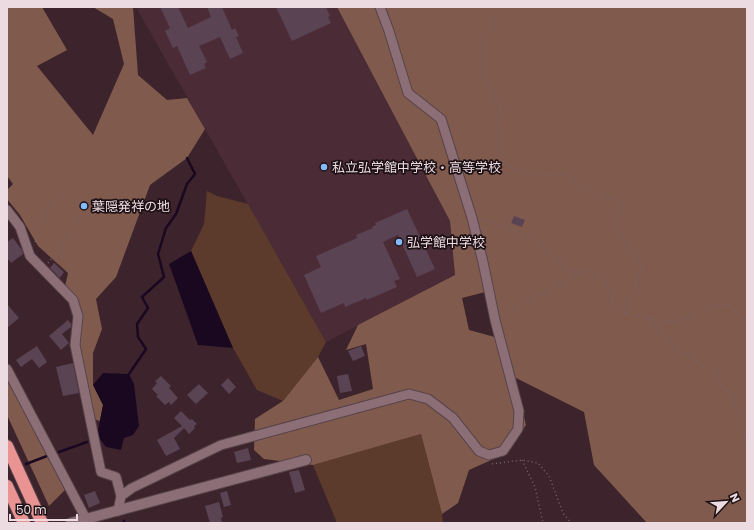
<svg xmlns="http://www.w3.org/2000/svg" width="754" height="530" font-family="Poppins,'Noto Sans JP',sans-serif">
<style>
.built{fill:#4b2c36}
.green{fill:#5c3a2c}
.forest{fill:#805b4d;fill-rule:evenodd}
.water{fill:#1a0821}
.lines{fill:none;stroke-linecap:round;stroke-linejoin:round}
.stream{stroke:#1a0821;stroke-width:2.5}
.building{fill:#5a4353}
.street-casing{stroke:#574349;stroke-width:11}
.secondary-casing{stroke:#574349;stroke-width:12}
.highway-casing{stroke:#574349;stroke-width:14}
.path{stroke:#796269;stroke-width:1.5;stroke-dasharray:1 3;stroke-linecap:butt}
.street{stroke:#8c6e76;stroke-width:9}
.secondary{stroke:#8c6e76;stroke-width:10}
.highway{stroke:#e99392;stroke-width:12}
.poi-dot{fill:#83bcfa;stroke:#1d1115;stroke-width:1.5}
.labels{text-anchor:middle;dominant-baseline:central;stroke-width:3.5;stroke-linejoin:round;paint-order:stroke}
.poi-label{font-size:13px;fill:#ecdbe0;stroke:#1d1115;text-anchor:start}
</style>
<rect width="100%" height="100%" fill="#3d242c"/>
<path class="built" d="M136 7H337L450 221 455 275 326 342Z"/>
<path class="green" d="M207 191 217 196 248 204 326 342 318 357 283 401 257 390 233 348 191 251 204 224Z
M421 434 442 514 443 523H337L313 465Z"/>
<path class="forest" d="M7 7H42L67 50 37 66 93 135 124 64 113 19 93 7H133L138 75 167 100 187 98 205 129 187 158 150 185 116 277 96 299 102 329 93 353V385L103 405 100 421 90 418 75 345 78 316 64 291 68 273 38 246 20 215 7 199V190L13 184 7 176Z
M337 7H747V523H647L594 465 584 412 514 377 526 425 507 453 469 470 458 503 442 514 421 434 313 465 264 459 254 450 255 419 283 401 318 357 339 400 373 389 366 344 346 350 358 325 455 275 450 221ZM493 290 502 339 469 330 462 298Z
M7 378 65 490 49 506 7 415Z"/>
<path class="water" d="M191 251 233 348 198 345 169 264Z
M103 373 129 374 134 384 139 426 133 435 124 438 121 450 106 447 97 435 103 405 93 385Z"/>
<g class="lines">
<path class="stream" d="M129 374 146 349 138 337 137 324 148 308 142 297 164 277 158 254 166 228 176 214 187 184 195 174 187 158
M59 452 87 442
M26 464 47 456
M124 521 125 523"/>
</g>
<path class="building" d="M160 7H178L188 28 211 17 207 7H222L232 30 235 28 239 36 236 37 243 53 230 59 220 37 199 46 207 62 204 64 206 68 190 75 177 46 173 48 165 31 170 28Z
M276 7H326L330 16 328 17 331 23 292 41Z
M407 209 435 269 417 277 398 235 383 242 400 279 394 281 397 287 367 300 366 298 345 307 344 303 321 313 304 275 321 267 316 256 357 238 356 235 373 228 372 227 376 225 375 223Z
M514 216 525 220 522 227 511 223Z
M13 238 22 250 23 254 11 263 7 258V242Z
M54 263 64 272 60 278 50 268Z
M7 304 19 318 7 328Z
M68 320 71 324V327L62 334 69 343 61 350 49 336Z
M37 346 47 362 39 368 32 359 21 367 16 360Z
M361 346 365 356 353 361 348 351Z
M73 363 79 393 63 396 56 367Z
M348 374 352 391 340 393 337 376Z
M161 376 171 386 169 388 178 398 171 405 169 402 165 405 156 396 158 395 152 389 157 383 155 381Z
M228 378 236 387 229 394 221 385Z
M199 384 208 393 196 404 187 395Z
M181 411 190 420 192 419 197 424 194 426 195 428 189 434 184 428 174 438 180 449 166 456 157 440 182 426 174 418Z
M248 448 251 460 237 463 234 452Z
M299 470 305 490 295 493 289 472Z
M95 491 100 503 89 508 84 495Z
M227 491 231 505 224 507 220 493Z
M219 502 223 517 221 518 222 523H210L205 506Z"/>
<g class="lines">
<defs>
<path id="street" d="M7 210 20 227 30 256 73 300 78 316 75 345 101 472 116 477 121 496 118 511
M7 369 86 519
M121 496 132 488 221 445 409 394 428 399 453 418 479 451 489 455 503 451 518 429 519 411 495 320 483 262 472 218 441 119 408 93 389 31 380 7"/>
<path id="secondary" d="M71 523 306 460"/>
<path id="highway" d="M7 446 42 523
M7 486 24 523"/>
</defs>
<use href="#street" class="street-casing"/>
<use href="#secondary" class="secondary-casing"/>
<use href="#highway" class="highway-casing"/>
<path class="path" d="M485 7 489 14 492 27 481 47 483 69 487 86 500 107 497 127 499 145 505 162 522 173 544 175 569 174 582 188 607 195 618 203 617 226 621 239 643 265 624 314
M482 220 489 221 520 232 556 255 569 272 586 270 605 279 614 306 624 314 676 323 713 306 730 305 742 318 747 320
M35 242 44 215 61 190
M48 263 55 255 81 212
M503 315 584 271
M649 318 681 351 714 372 735 404 743 434 747 445
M522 460 535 487 543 523
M492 464 522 460 538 463 549 476 563 513 571 523"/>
<use href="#street" class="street"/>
<use href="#secondary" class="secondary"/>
<use href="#highway" class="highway"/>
</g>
<g class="poi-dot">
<circle cx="324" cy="167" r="4"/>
<circle cx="84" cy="206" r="4"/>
<circle cx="399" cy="242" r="4"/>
</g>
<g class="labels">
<g class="poi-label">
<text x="332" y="167">私立弘学館中学校・高等学校</text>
<text x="92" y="206">葉隠発祥の地</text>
<text x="407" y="242">弘学館中学校</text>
</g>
</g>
<rect width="754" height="530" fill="none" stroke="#ecdbe0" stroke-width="16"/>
<g transform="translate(726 502) rotate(64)" stroke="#1d1115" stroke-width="3" paint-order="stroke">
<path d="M0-3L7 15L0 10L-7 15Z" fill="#ecdbe0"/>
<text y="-6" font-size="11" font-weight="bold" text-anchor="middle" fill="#ecdbe0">N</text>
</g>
<path d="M10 514v6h67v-6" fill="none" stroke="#ecdbe0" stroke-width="2"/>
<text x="16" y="514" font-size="12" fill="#ecdbe0" stroke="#1d1115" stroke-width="3" paint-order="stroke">50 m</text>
</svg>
